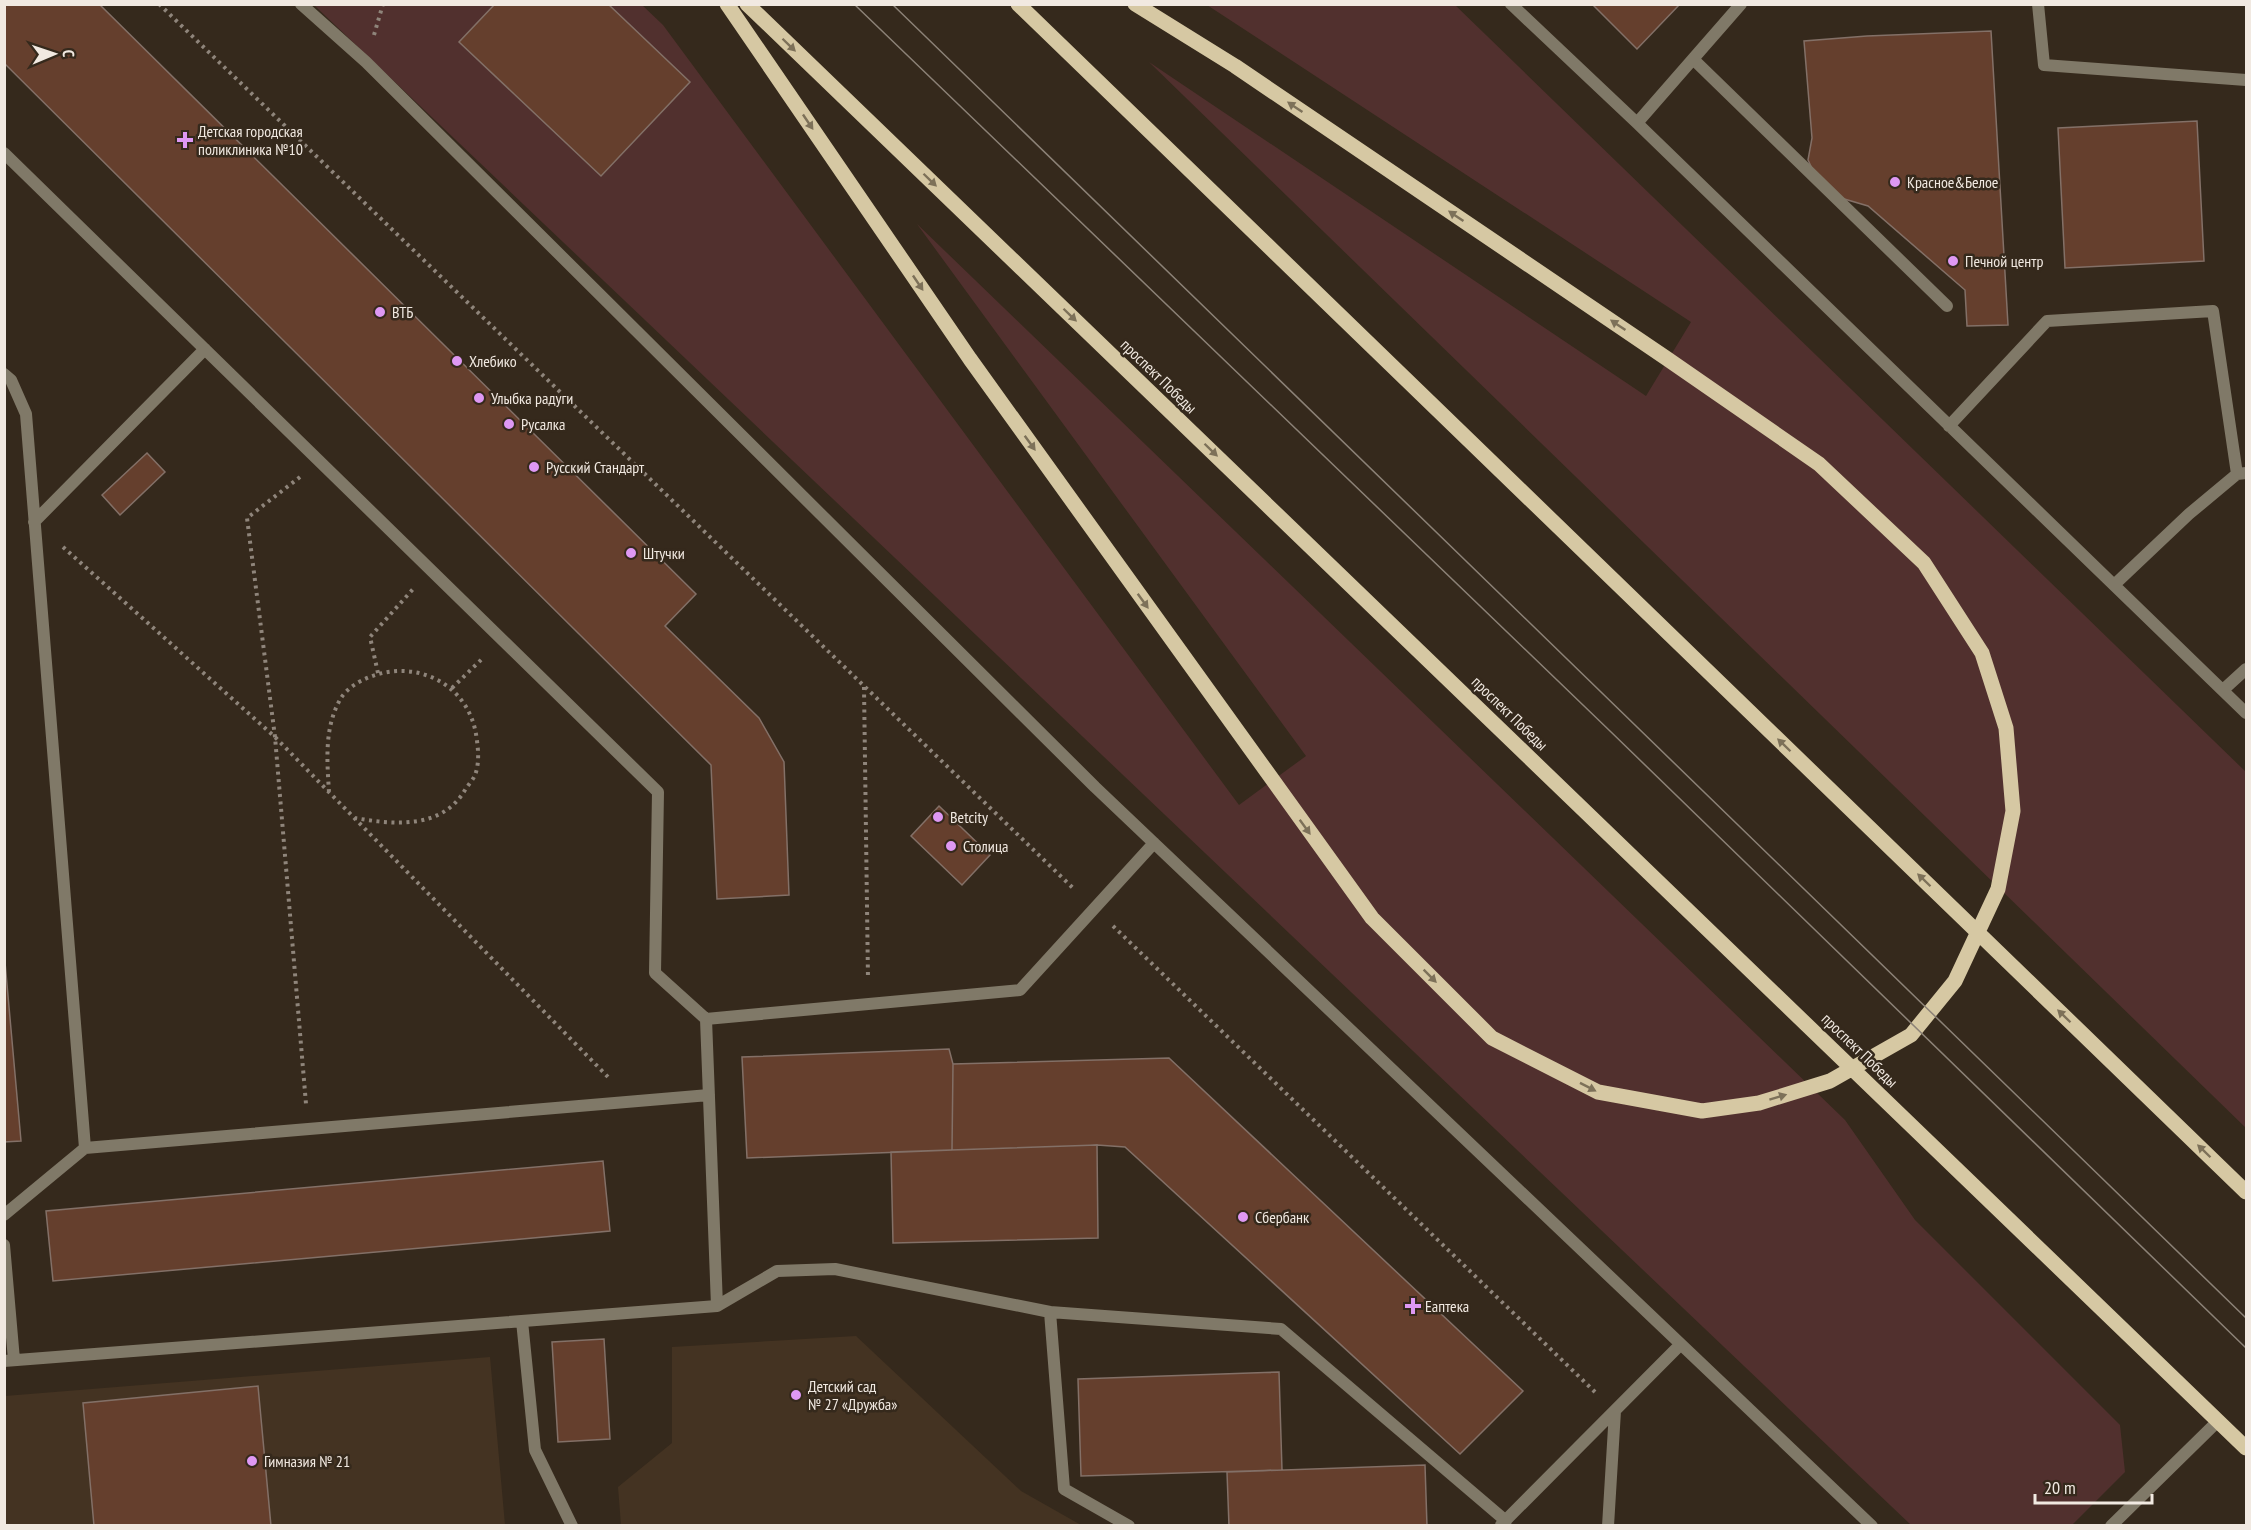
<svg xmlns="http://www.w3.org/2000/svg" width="2251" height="1530" font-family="'PT Sans Narrow',sans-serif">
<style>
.built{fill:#432}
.green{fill:#51302e}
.building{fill:#653f2d;stroke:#837067;stroke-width:1.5}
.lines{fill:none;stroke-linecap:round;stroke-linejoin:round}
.path{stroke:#8f857b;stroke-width:4;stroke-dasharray:3 4.5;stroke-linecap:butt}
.service{stroke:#807968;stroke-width:12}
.primary{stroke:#d6c8a3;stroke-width:15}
.tram{stroke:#8c8277;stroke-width:1.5}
.oneway{fill:#7d7159}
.poi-dot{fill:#de98f3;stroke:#35291c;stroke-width:2}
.labels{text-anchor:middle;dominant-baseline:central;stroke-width:5;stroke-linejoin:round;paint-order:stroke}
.poi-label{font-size:16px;fill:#f1e9e1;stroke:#35291c;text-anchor:start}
.street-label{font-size:16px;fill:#f1e9e1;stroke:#35291c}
</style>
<rect width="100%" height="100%" fill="#35291c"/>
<path class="built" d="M856 1336 1021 1491 1081 1525H621L618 1487 672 1443V1347Z
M490 1357 505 1525 5 1526V1396Z"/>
<path class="green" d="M314 5H642L663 25 1239 805 1306 756 917 224 1845 1120 1915 1220 2120 1425 2125 1472 2072 1525H1911Z
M1207 5H1455L2246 772V1128L1149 62 1646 396 1691 322Z"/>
<path class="building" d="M4 4H99L696 594 665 626 759 718 784 762 789 895 717 899 711 765 4 63Z
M495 4H608L690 82 601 176 459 42Z
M1592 4H1680L1637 49Z
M1991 31 2008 325 1967 326 1965 290 1868 206 1841 198 1819 183 1808 160 1812 138 1804 41 1867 36Z
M2197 121 2204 261 2065 268 2058 128Z
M147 453 165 472 120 515 102 495Z
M939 806 990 855 962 885 911 836Z
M4 951 21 1141 4 1142Z
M949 1049 953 1064 952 1150 747 1158 742 1057Z
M1169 1058 1523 1391 1460 1454 1125 1147 1097 1145 952 1150 953 1064Z
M1097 1145 1098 1238 893 1243 891 1152Z
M603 1161 610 1231 53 1281 46 1211Z
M604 1339 610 1439 558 1442 552 1342Z
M1279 1372 1282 1470 1081 1476 1078 1379Z
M258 1386 271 1526H94L83 1403Z
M1425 1465 1427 1526H1229L1227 1472Z"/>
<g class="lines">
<path class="path" d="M159 4 1075 890
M374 35 383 4
M300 477 247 518 275 737 306 1104
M63 547 275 737 608 1077
M378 673 370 637 414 588
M864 687 868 979
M452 688 484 657
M329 792C327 760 324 727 341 698 346 690 357 682 365 679 413 657 467 682 476 734 478 747 480 762 475 775 473 780 468 785 465 790 442 829 395 825 355 818
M1113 926 1595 1392"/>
<path class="service" d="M301 4 366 62 1095 787 1872 1526
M1511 4 1637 123 2246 713
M2038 4 2044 65 2246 80
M1693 59 1947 306
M1637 123 1741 4
M4 153 658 792 655 973 706 1019 717 1306
M4 374 11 380 26 414 85 1148 4 1215
M1949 426 2047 321 2213 311 2237 474
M34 522 205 349
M2114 585 2189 514 2237 474 2246 473
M2223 690 2246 669
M706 1019 1020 990 1154 843
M85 1148 709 1095
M4 1245 14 1360
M1050 1312 1281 1329 1506 1521
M522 1321 535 1450 572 1526
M4 1361 717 1306 777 1271 835 1269 1050 1312 1064 1489 1129 1526
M1501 1525 1680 1345
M1608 1526 1615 1411
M2111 1526 2218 1421"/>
<path class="primary" d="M727 4 970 359 1372 918 1492 1038 1598 1092 1702 1111 1759 1103 1830 1081 1911 1035 1955 981 1998 889 2013 811 2006 728 1982 653 1924 563 1819 464 1666 358 1235 66 1135 4
M747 4 2246 1448
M1018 4 2246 1192"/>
<path class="tram" d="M854 4 1610 731 2246 1348
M892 4 2246 1318"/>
</g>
<defs><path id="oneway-solid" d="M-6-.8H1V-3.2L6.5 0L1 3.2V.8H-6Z" transform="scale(1.5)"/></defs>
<g class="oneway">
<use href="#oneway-solid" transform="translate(789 45) rotate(44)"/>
<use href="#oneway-solid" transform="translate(1295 107) rotate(-146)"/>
<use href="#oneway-solid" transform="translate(808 122) rotate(56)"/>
<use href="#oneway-solid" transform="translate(930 180) rotate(44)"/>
<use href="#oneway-solid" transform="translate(1456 216) rotate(-146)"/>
<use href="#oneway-solid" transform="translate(918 283) rotate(56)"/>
<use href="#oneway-solid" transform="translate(1070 315) rotate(44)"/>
<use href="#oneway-solid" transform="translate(1618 325) rotate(-146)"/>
<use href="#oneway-solid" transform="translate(1030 443) rotate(54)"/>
<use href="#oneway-solid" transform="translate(1211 450) rotate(44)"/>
<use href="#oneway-solid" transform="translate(1143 601) rotate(54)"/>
<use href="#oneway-solid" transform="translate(1784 745) rotate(-136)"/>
<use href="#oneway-solid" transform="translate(1305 827) rotate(54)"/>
<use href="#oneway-solid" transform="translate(1924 880) rotate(-136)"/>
<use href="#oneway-solid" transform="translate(1430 976) rotate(45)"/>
<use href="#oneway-solid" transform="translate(2064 1016) rotate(-136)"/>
<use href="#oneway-solid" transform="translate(1588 1087) rotate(27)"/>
<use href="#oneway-solid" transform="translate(1778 1097) rotate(-17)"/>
<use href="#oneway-solid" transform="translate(2204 1151) rotate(-136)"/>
</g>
<g class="poi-dot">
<path d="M182 131h6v6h6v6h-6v6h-6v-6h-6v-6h6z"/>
<circle cx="1895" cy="182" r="6"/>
<circle cx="1953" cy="261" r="6"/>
<circle cx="380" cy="312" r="6"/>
<circle cx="457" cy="361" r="6"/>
<circle cx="479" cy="398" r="6"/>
<circle cx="509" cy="424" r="6"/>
<circle cx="534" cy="467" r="6"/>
<circle cx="631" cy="553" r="6"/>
<circle cx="938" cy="817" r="6"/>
<circle cx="951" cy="846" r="6"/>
<circle cx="1243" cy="1217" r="6"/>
<path d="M1410 1297h6v6h6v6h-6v6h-6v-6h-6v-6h6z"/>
<circle cx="796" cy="1395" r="6"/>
<circle cx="252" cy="1461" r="6"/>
</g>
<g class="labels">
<g class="poi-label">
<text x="198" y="131">Детская городская<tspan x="198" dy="18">поликлиника №10</tspan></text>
<text x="1907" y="182">Красное&amp;Белое</text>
<text x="1965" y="261">Печной центр</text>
<text x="392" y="312">ВТБ</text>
<text x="469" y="361">Хлебико</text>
<text x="491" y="398">Улыбка радуги</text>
<text x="521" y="424">Русалка</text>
<text x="546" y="467">Русский Стандарт</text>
<text x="643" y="553">Штучки</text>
<text x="950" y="817">Betcity</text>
<text x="963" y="846">Столица</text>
<text x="1255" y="1217">Сбербанк</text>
<text x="1425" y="1306">Еаптека</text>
<text x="808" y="1386">Детский сад<tspan x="808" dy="18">№ 27 «Дружба»</tspan></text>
<text x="264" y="1461">Гимназия № 21</text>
</g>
<g class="street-label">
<text transform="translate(1159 376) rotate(44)">проспект Победы</text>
<text transform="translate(1510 713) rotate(44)">проспект Победы</text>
<text transform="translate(1860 1050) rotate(44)">проспект Победы</text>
</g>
</g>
<rect width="2251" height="1530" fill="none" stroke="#f1e9e1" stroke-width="12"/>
<g transform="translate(54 54) rotate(88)" stroke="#35291c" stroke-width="4.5" paint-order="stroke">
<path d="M0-4.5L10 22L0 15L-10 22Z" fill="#f1e9e1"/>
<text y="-9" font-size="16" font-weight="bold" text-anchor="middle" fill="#f1e9e1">С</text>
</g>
<path d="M2035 1494v9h117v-9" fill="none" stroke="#f1e9e1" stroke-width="3"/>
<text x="2044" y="1494" font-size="18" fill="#f1e9e1" stroke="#35291c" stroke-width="4.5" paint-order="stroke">20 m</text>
</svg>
